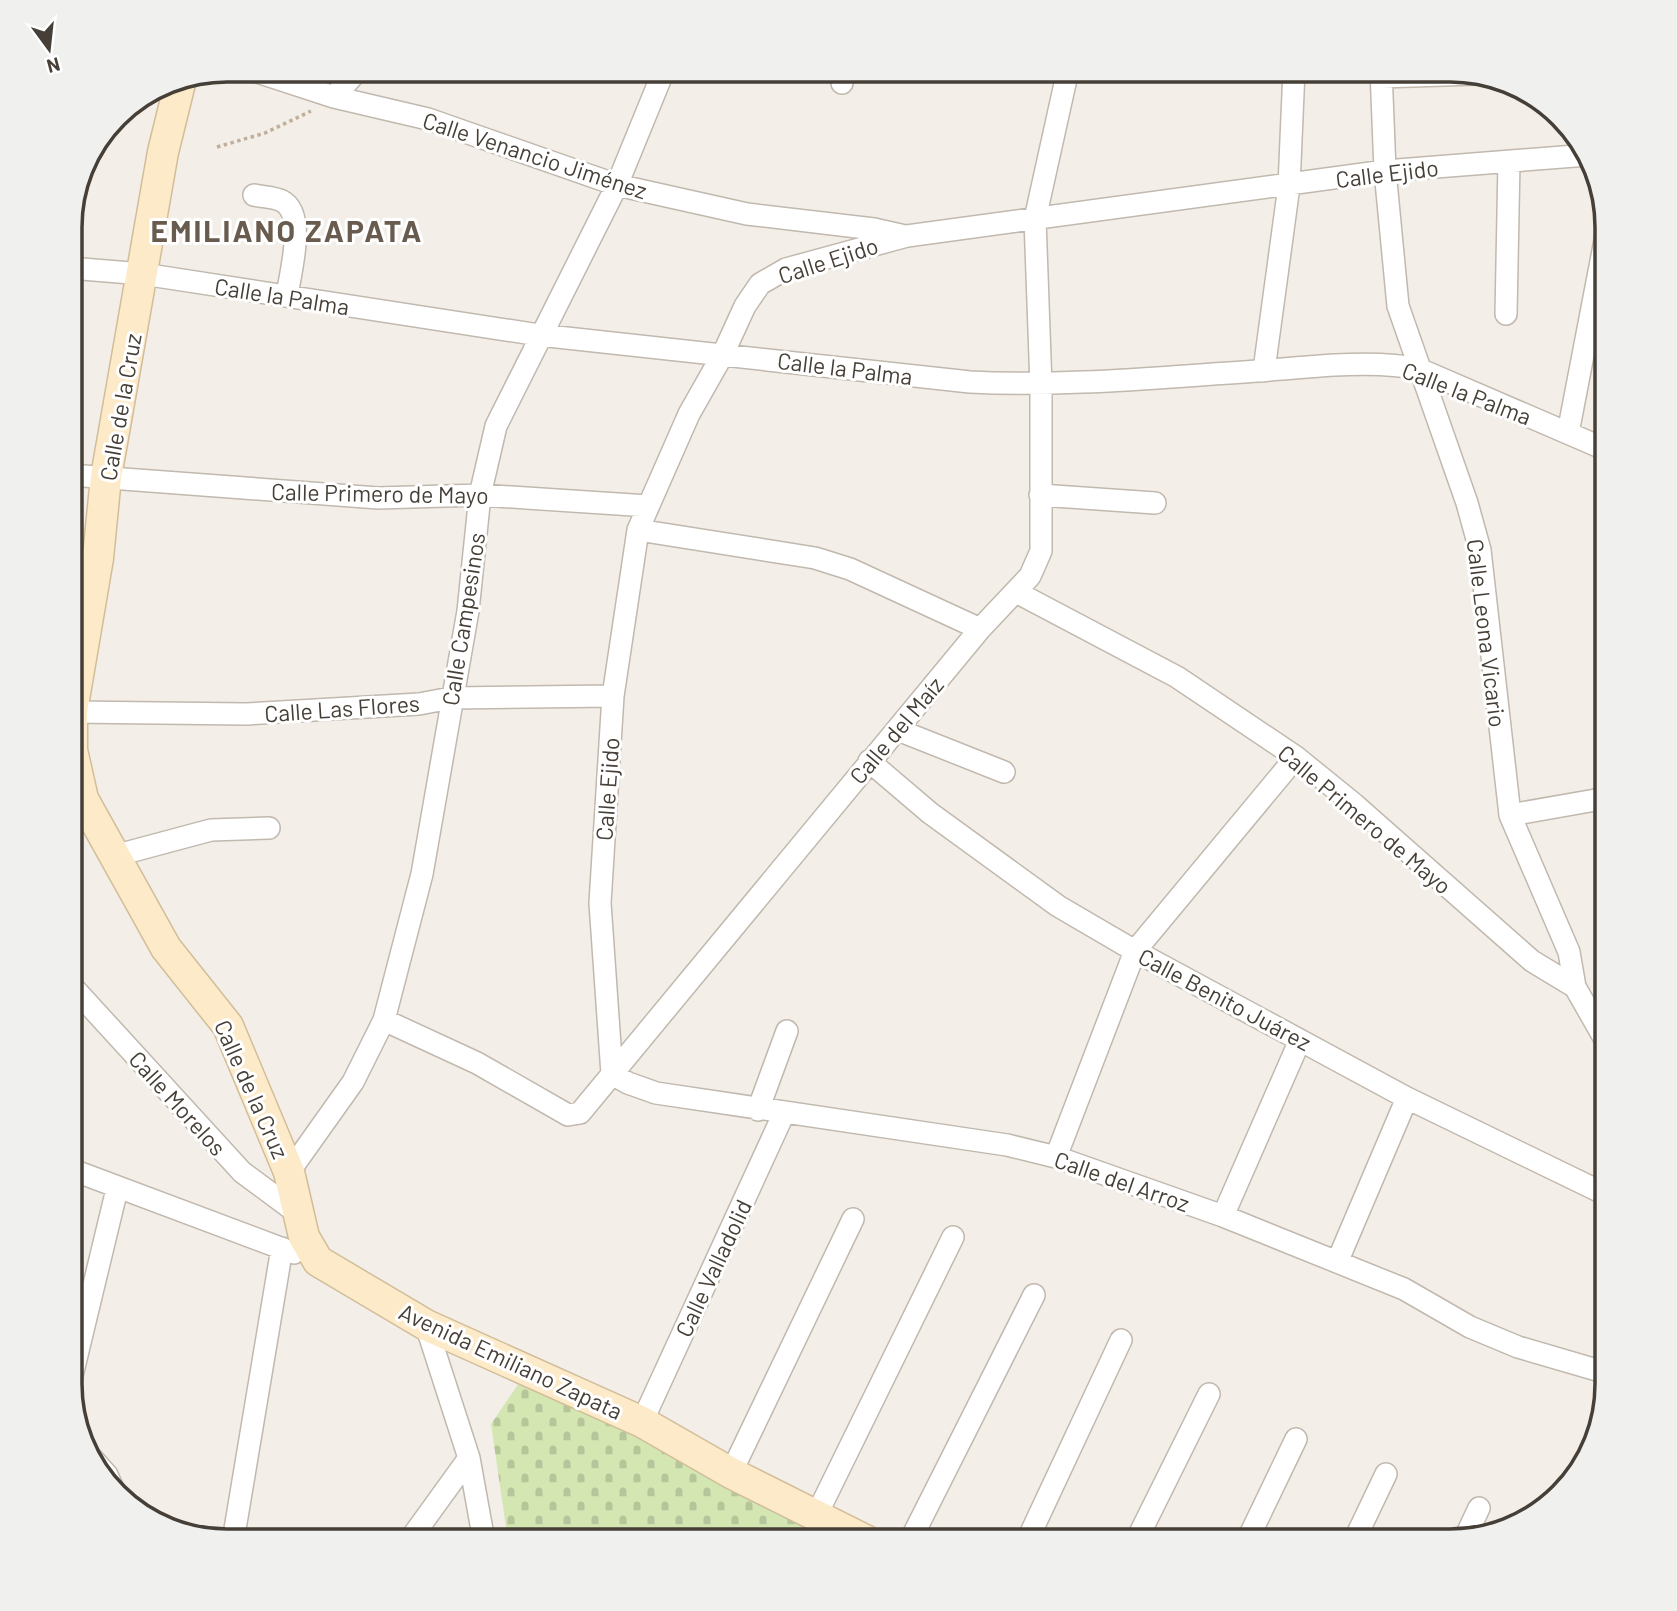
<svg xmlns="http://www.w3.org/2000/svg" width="1677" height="1611" font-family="Barlow,sans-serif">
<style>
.cemetery{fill:url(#cemetery-stones)}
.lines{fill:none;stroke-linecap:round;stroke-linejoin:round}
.minor-casing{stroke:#c1b8ae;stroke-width:24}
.secondary-casing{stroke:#d1bd99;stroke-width:33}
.path{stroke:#c0af9c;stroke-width:3.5;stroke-dasharray:3.5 3.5;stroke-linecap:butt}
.minor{stroke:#fff;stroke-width:21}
.secondary{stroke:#fdeac8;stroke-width:30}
.labels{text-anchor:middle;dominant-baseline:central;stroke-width:6;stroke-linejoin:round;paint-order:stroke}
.street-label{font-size:23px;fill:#463f37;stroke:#fff}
.district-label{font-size:30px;font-weight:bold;letter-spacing:2px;fill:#695b4e;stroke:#fff}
.rim{fill:none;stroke:#463f37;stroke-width:3.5}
</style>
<defs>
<pattern id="cemetery-stones" width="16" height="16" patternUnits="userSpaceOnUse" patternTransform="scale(1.75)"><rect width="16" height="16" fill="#d4e6b2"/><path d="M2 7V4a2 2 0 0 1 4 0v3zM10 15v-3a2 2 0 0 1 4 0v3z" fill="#b7c69a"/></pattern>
</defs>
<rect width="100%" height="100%" fill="#f3efe8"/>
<path class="cemetery" d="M521 1380 847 1541H508L491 1424Z"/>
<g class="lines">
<defs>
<path id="minor" d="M251 70 334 97 428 119 617 185 747 214 874 229 905 236
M1381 70 1385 171 1398 306 1467 503 1480 550 1510 815 1569 952 1575 987
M1381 77 1476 74
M842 83V70
M334 97 358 70
M1588 155 1385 171 907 236 786 269 760 284 745 306 723 354 689 414 638 530 613 696 600 903 612 1074 628 1083 656 1093 1007 1145 1056 1157 1223 1216 1404 1289 1470 1327 1518 1347 1607 1373
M254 195C262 197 274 197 282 201 307 214 290 273 287 296
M70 268 143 274 539 335 970 382C1066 387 1162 377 1259 371 1305 367 1375 359 1419 369L1607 450
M1506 314 1509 162
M1264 370 1289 186 1294 70
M1568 433 1607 230
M70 475 378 498 480 495 648 506
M1040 495 1155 503
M638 530 815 558 850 569 980 629
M70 564 98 558
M1016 592 1177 677 1296 757 1354 804 1532 961 1575 987 1607 1043
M70 712 247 714 419 704 451 698 613 696
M898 730 1004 772
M869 761 930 813 1058 906 1135 951 1407 1098 1607 1195
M1510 815 1607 798
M114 856 211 830 269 828
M70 984 242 1172 296 1212
M384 1020 477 1063 568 1115 580 1113 980 629 1030 576 1041 551V386L1035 219 1068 70
M758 1110 787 1031
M1056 1157 1135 951 1296 757
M70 1169 294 1253
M289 1172 353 1082 384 1020 422 874 468 611 480 495 496 426 617 185 664 70
M1223 1216 1300 1040
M1338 1260 1407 1098
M426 1325 469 1458 484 1541
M70 1384 117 1189
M642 1422 784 1113
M90 1456 107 1475 114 1491
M731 1473 853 1219
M816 1516 953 1237
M1465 1538 1479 1508
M233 1541 282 1248
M409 1541 469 1458
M910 1541 1034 1295
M1027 1541 1121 1340
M1136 1541 1209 1394
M1247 1541 1296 1439
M1354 1541 1386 1474"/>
<path id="secondary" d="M181 79 163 152 106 477 98 558 72 711V750L83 799 166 948 228 1026 289 1172 304 1237 318 1261 426 1325 642 1422 731 1473 867 1541"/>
</defs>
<use href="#minor" class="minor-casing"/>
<use href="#secondary" class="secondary-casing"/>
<path class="path" d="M217 147 265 133 311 111"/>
<use href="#minor" class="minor"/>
<use href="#secondary" class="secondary"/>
</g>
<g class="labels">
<g class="street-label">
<text transform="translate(535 155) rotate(18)">Calle Venancio Jiménez</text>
<text transform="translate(1387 173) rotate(-7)">Calle Ejido</text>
<text transform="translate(828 260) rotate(-18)">Calle Ejido</text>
<text transform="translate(282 296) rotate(9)">Calle la Palma</text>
<text transform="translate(845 368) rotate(7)">Calle la Palma</text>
<text transform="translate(1467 393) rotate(21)">Calle la Palma</text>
<text transform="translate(120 407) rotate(-80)">Calle de la Cruz</text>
<text transform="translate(380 493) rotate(1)">Calle Primero de Mayo</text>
<text transform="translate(463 619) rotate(-81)">Calle Campesinos</text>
<text transform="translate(1487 633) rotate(83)">Calle Leona Vicario</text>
<text transform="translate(342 708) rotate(-4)">Calle Las Flores</text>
<text transform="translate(896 730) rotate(-50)">Calle del Maíz</text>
<text transform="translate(607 789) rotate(-86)">Calle Ejido</text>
<text transform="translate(1365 819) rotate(40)">Calle Primero de Mayo</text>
<text transform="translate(1225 999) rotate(28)">Calle Benito Juárez</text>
<text transform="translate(252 1089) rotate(66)">Calle de la Cruz</text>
<text transform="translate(178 1103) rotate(48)">Calle Morelos</text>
<text transform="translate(1122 1181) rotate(19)">Calle del Arroz</text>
<text transform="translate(713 1268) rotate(-65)">Calle Valladolid</text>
<text transform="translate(511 1361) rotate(25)">Avenida Emiliano Zapata</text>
</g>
<g class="district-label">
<text x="287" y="230">EMILIANO ZAPATA</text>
</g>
</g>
<path d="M0 0H1677V1611H0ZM227 82H1450A145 145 0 0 1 1595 227V1384A145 145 0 0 1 1450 1529H227A145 145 0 0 1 82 1384V227A145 145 0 0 1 227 82Z" fill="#f0f0ef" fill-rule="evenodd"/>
<path class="rim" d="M227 82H1450A145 145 0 0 1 1595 227V1384A145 145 0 0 1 1450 1529H227A145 145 0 0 1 82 1384V227A145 145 0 0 1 227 82Z"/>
<g transform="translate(49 49) rotate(165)" stroke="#ffffff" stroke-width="5" paint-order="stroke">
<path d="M0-5L12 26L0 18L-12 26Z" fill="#463f37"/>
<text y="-10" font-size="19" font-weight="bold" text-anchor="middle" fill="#463f37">N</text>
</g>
</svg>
